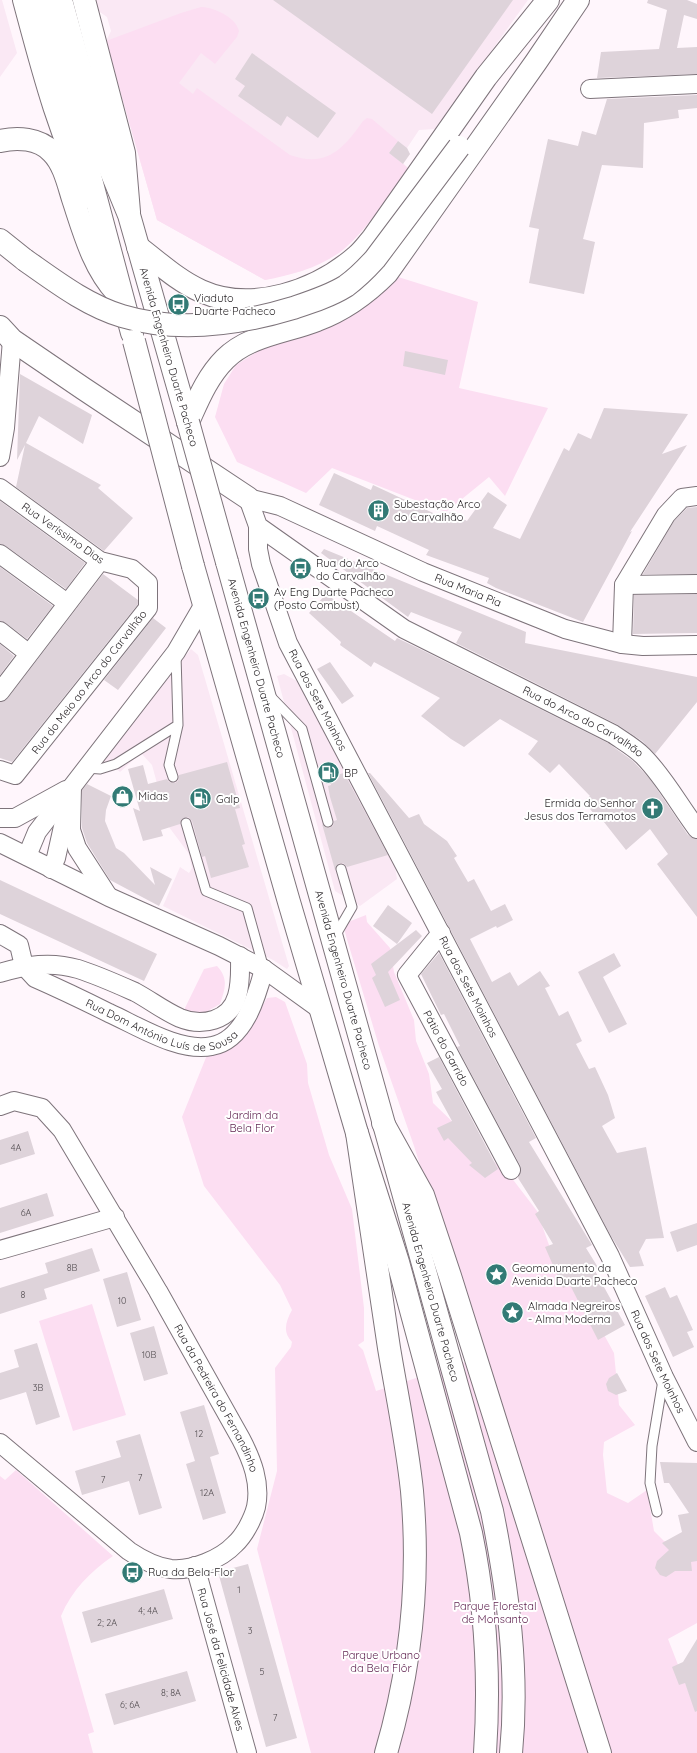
<svg xmlns="http://www.w3.org/2000/svg" width="697" height="1753" font-family="Quicksand,sans-serif">
<style>
.built{fill:#fae8f4}
.green{fill:#fcdef2}
.building{fill:#ded3da}
.lines{fill:none;stroke-linecap:round;stroke-linejoin:round}
.service-casing{stroke:#7e747b;stroke-width:11}
.minor-casing{stroke:#7e747b;stroke-width:20}
.tertiary-casing{stroke:#7e747b;stroke-width:24}
.primary-casing{stroke:#7e747b;stroke-width:24}
.trunk-casing{stroke:#7e747b;stroke-width:24}
.motorway-casing{stroke:#7e747b;stroke-width:24}
.service{stroke:#fff;stroke-width:9}
.minor{stroke:#fff;stroke-width:18}
.tertiary{stroke:#fff;stroke-width:22}
.primary{stroke:#fff;stroke-width:22}
.trunk{stroke:#fff;stroke-width:22}
.motorway{stroke:#fff;stroke-width:22}
.trunk-bridge-casing{stroke:#7e747b;stroke-width:24;stroke-linecap:butt}
.trunk-bridge{stroke:#fff;stroke-width:22}
.labels{text-anchor:middle;dominant-baseline:central;stroke-width:4;stroke-linejoin:round;paint-order:stroke}
.number-label{font-size:9px;fill:#524c50}
.poi-label{font-size:11px;fill:#231f22;stroke:#fff;text-anchor:start}
.street-label{font-size:11px;fill:#231f22;stroke:#fff}
.park-label{font-size:11px;fill:#612552;stroke:#fff}
</style>
<rect width="100%" height="100%" fill="#fff6fc"/>
<path class="built" d="M0 0H2L17 53 0 77Z
M94 0H528L435 129 419 130 407 148 410 154 403 163 408 168 358 235 343 249 302 271 265 280 157 220 106 41 111 31 107 17 97 10Z
M191 649 198 655 289 966 287 969 273 960 163 906 180 867 189 873 192 868 189 854 169 827 152 765 141 753 120 772 111 763 99 765Z
M284 674 306 686 392 848 397 879 360 906 335 891 277 676Z"/>
<path class="green" d="M201 7C213 7 236 17 239 31L237 37 215 64 201 53 179 83 193 94 197 88 290 155C327 168 343 149 363 121L367 118 372 119 398 141 389 153 408 168C388 195 370 227 344 249 322 267 292 275 265 280L157 220 106 41 181 13Z
M395 276 478 302 459 388 548 408 505 496 489 477 446 512 332 468 306 493 237 462 215 417 224 384 236 365 268 345Z
M366 915 367 922 390 948 394 972 414 1020 416 1041 429 1074 433 1103 514 1181 537 1211 562 1282 573 1278 614 1353 619 1405 635 1425 604 1442 603 1455 607 1493 628 1503 647 1490 654 1531 664 1541 690 1543 697 1557V1623L668 1639 694 1706 697 1707V1753H311L257 1549 277 1471 275 1368 291 1347 292 1342C282 1332 286 1321 292 1310L280 1285 204 1186 182 1117 207 1055 261 1009 267 998 276 997 285 1002 307 1064 308 1083 329 1155 352 1209 364 1308V1341L358 1345 363 1350 376 1391 481 1357 414 1146 379 1046 346 936 343 924Z
M217 966C229 979 225 989 220 1004L199 1016 184 1010 204 969Z
M92 1304 126 1415 73 1431 39 1321Z
M16 1470 113 1556C90 1572 72 1590 61 1616L94 1732 88 1734 93 1753H0V1476L5 1480Z"/>
<path class="building" d="M273 0H513L432 114Z
M648 0H687L697 4V19L684 15 677 48 697 47V74L597 78 601 52 659 49 667 10 647 3Z
M252 53 336 113 318 138 287 116 281 126 238 96 245 86 235 79Z
M697 95V108L678 110 679 118 644 123 643 168 602 165 583 239 595 242 584 294 529 283 539 229 529 227 548 139 578 146 582 131 596 135 607 99Z
M398 141 407 148 410 154 403 164 389 153Z
M405 351 448 360 445 375 403 366Z
M20 374 92 415 83 444 39 416 26 443 101 485 98 488 133 518 104 551 16 487 25 445 17 460Z
M604 408 688 414 662 454 687 445 630 532 632 531 583 622 496 588 487 583 489 578 426 555 429 550 377 526 375 531 319 505 334 473 371 490 373 485 446 519 450 512 467 521 488 492 507 505 493 528 520 539 564 448 569 451 578 433 591 439Z
M0 501 85 563 66 589 6 546 0 544Z
M697 507V574H643L674 521 687 508Z
M324 549 526 632 525 643 697 677V702L655 754 642 741 618 725 456 643 462 632 411 612 408 617 321 553Z
M0 567 53 606 27 639 6 623 0 621Z
M103 574 138 600V604L12 762 0 758V702L8 698Z
M326 594 395 641 397 638 422 650 608 743 633 761 650 779 688 835 697 839V917L657 864 668 854 650 829 626 850 600 817 597 818 584 801 590 796 559 764 550 773 528 754 538 741 500 719 464 747 451 739 421 716 440 698 374 662 371 667 340 645 341 642 309 613Z
M697 594V633L633 634 634 595Z
M153 618 166 628 118 690 104 680Z
M0 644 14 656 0 675Z
M330 662 354 696 342 704 317 669Z
M227 762 240 808 235 809 245 844 242 845 249 867 211 878 205 856 202 857 192 821 188 817 182 819 180 824 161 830 163 836 143 841 133 808 140 811 128 769 143 765 148 784 167 779 169 782 175 783 178 781 179 775Z
M344 773 388 855 347 867 343 863H339L335 870 322 824 329 828 333 826 334 821 337 820 330 797 328 786 331 785 329 777Z
M368 773H370L409 818 419 814 424 824 447 841 457 856 454 858 468 882 474 879 491 911 505 904 513 920 497 928 496 926 470 939 492 982 510 972 518 986 540 971 550 986 545 988 559 1016 568 1011 582 1041 576 1044 589 1069 595 1067 608 1095 615 1118 602 1126 617 1153 646 1147 664 1238 646 1239 639 1252 644 1266 630 1267 611 1236Z
M87 784 111 796 106 810 105 821 116 848 124 853 155 885 150 867 172 879 159 906 110 880 87 843 82 828V790Z
M0 880 157 954 144 981 0 914Z
M388 905 412 923 397 944 373 926Z
M416 930 422 936 388 972 400 1000 385 1007 372 978 376 975 371 964Z
M439 953 536 1138 529 1142 592 1245 586 1248 599 1269H594L625 1325 598 1340 570 1285 563 1288 545 1247 553 1244 535 1214 539 1211 518 1178 521 1171 520 1165 457 1047 460 1046 444 1014 441 1015 421 974Z
M614 953 621 966 603 977 627 1024 609 1033 578 972Z
M439 1057 498 1169 485 1178 469 1165 472 1163 448 1138 444 1141 437 1128 452 1121 436 1092 442 1089 427 1063Z
M28 1131 35 1154 0 1165V1140Z
M47 1193 54 1216 0 1233V1208Z
M697 1223V1245L677 1252 670 1232Z
M92 1248 100 1271 44 1289 47 1299 0 1314V1288L48 1273 45 1263Z
M127 1272 141 1320 117 1327 103 1279Z
M665 1287 670 1298 677 1295 693 1330 687 1332 694 1347 673 1357 645 1296Z
M154 1326 168 1374 144 1381 130 1333Z
M37 1343 60 1417 36 1425 26 1392 0 1400V1373L19 1367 14 1350Z
M617 1373 627 1391 616 1395 608 1391 606 1384 609 1378Z
M204 1405 219 1454 210 1457 226 1513 203 1520 186 1464 195 1461 180 1412Z
M140 1434 162 1508 139 1515 129 1481 82 1495 75 1471 121 1457 116 1441Z
M660 1462 697 1463V1561L691 1562 692 1571H675L666 1577 660 1575 655 1568 657 1561 669 1550 662 1543 682 1532 678 1515 689 1513 669 1483H664Z
M248 1564 297 1738 266 1747 218 1572Z
M164 1589 173 1619 91 1643 82 1612Z
M697 1639V1711L695 1712 685 1683 679 1685 672 1667 683 1662Z
M187 1671 196 1701 114 1725 105 1694Z"/>
<g class="lines">
<defs>
<path id="service" d="M270 696 302 729 328 822
M86 768 100 769 116 764 178 725
M173 777 169 765 178 725 176 655
M186 823 206 891 247 908 264 969
M334 938 352 907 341 869
M657 1512 650 1483 652 1446 663 1380"/>
<g id="minor">
<path d="M590 89 697 84"/>
<path d="M0 457 5 428 12 340"/>
<path d="M0 488 100 561 132 569 148 583V608L15 775 0 770"/>
<path id="s1" d="M248 498 258 526 404 629 613 734C623 741 634 747 643 756 664 777 679 805 697 829"/>
<path id="s2" d="M248 498 280 506 423 572 565 629 622 644 643 646 697 645"/>
<path id="s3" d="M258 526V549L261 564 288 643 610 1256 664 1377 697 1442"/>
<path d="M0 554 67 603"/>
<path d="M624 585 697 584"/>
<path d="M0 631 28 653"/>
<path d="M622 644 624 585 666 515 682 498 697 496"/>
<path d="M0 692 100 561"/>
<path d="M72 787 71 830 77 848 108 896"/>
<path d="M0 818H15L66 790"/>
<path d="M0 843 109 897 219 946 264 969 321 1010"/>
<path d="M27 856 37 832 176 652 204 604"/>
<path d="M51 869 56 858 66 813"/>
<path id="s4" d="M441 933 407 975 511 1170"/>
<path id="s5" d="M0 934 19 945 24 966 35 978C60 989 85 1001 109 1013 138 1026 180 1053 212 1046 245 1040 257 995 264 969"/>
<path d="M0 973C26 965 51 961 78 969 97 975 117 984 135 992 150 1000 164 1011 180 1018 202 1027 230 1021 237 996 241 983 240 969 240 956"/>
<path id="s6" d="M0 1106 14 1101 42 1108 62 1130 158 1291 241 1439C252 1460 261 1483 256 1507 253 1519 244 1536 235 1544 221 1559 192 1571 171 1569 156 1567 141 1559 129 1551L0 1443"/>
<path d="M0 1250 115 1217"/>
<path id="s7" d="M195 1566 247 1753"/>
</g>
<path id="tertiary" d="M0 327 12 340 84 389 248 498"/>
<path id="primary" d="M24 0C42 67 59 135 91 197
M84 0 124 153 129 212"/>
<g id="trunk">
<path d="M43 0 132 333"/>
<path d="M61 0 104 154 129 215 188 422"/>
<path d="M0 141C17 137 39 138 52 152 64 164 68 183 73 199 84 232 93 267 117 293"/>
<path d="M0 240 25 260"/>
<path d="M138 247C158 262 178 281 201 291 252 314 317 291 357 256 363 251 368 244 373 238L486 77 548 0"/>
<path d="M188 422C198 400 207 377 225 359 249 335 287 332 317 320 344 310 367 293 387 273L536 62 578 0"/>
<path id="s8" d="M227 562 492 1511C508 1591 519 1672 511 1753"/>
<path d="M193 566 289 902 357 1133 398 1262 471 1533C486 1606 490 1679 485 1753"/>
</g>
<path id="motorway" d="M383 1123 423 1195 450 1276 600 1753
M357 1133C368 1205 378 1277 389 1348 397 1396 407 1443 412 1491 420 1579 411 1668 386 1753"/>
</defs>
<use href="#service" class="service-casing"/>
<use href="#minor" class="minor-casing"/>
<use href="#tertiary" class="tertiary-casing"/>
<use href="#primary" class="primary-casing"/>
<use href="#trunk" class="trunk-casing"/>
<use href="#motorway" class="motorway-casing"/>
<use href="#service" class="service"/>
<use href="#minor" class="minor"/>
<use href="#tertiary" class="tertiary"/>
<use href="#primary" class="primary"/>
<use href="#trunk" class="trunk"/>
<use href="#motorway" class="motorway"/>
<defs>
<path id="trunk-bridge" d="M25 260C55 281 86 305 122 316 178 333 237 325 293 308 311 302 330 296 346 286 357 278 366 269 375 259L459 147
M134 341 193 566
M188 422 227 562"/>
</defs>
<use href="#trunk-bridge" class="trunk-bridge-casing"/>
<use href="#trunk-bridge" class="trunk-bridge"/>
</g>
<defs>
<symbol id="bus-disc" viewBox="-11 -11 22 22"><circle r="9.5" fill="#327a75" stroke="#fff"/><path d="M-5-6H5V4H4V6H2V4H-2V6H-4V4H-5ZM-3.5-4V0h7V-4ZM-3.5 1.2v1.5H-2V1.2ZM2 1.2v1.5H3.5V1.2Z" fill="#fff"/></symbol>
<symbol id="building-disc" viewBox="-11 -11 22 22"><circle r="9.5" fill="#327a75" stroke="#fff"/><path d="M-4-6H4V6H1V3H-1V6H-4ZM-2.5-4.3h1.7v1.8h-1.7ZM.8-4.3h1.7v1.8H.8ZM-2.5-1h1.7V.8h-1.7ZM.8-1h1.7V.8H.8Z" fill="#fff"/></symbol>
<symbol id="fuel-disc" viewBox="-11 -11 22 22"><circle r="9.5" fill="#327a75" stroke="#fff"/><path d="M-5.5-6h7V0h2V4h1.3V-2.5L3-4.5l.8-.8L6-3V5H2.5V1h-1V6h-7ZM-4.2-4.7v3.2H.2V-4.7Z" fill="#fff"/></symbol>
<symbol id="shop-disc" viewBox="-11 -11 22 22"><circle r="9.5" fill="#327a75" stroke="#fff"/><path d="M-5-2.5h2.3a2.7 3.5 0 0 1 5.4 0H5L5.5 6h-11ZM-1.5-2.5h3a1.5 2.3 0 0 0-3 0Z" fill="#fff"/></symbol>
<symbol id="church-disc" viewBox="-11 -11 22 22"><circle r="9.5" fill="#327a75" stroke="#fff"/><path d="M-1.2-6h2.4v3.5h3.3v2.4h-3.3V6h-2.4V-.1h-3.3v-2.4h3.3Z" fill="#fff"/></symbol>
<symbol id="sight-disc" viewBox="-11 -11 22 22"><circle r="9.5" fill="#327a75" stroke="#fff"/><path d="M0-6L1.8-2.2L6-1.7L2.9 1.2L3.7 5.4L0 3.3L-3.7 5.4L-2.9 1.2L-6-1.7L-1.8-2.2Z" fill="#fff"/></symbol>
</defs>
<g fill-rule="evenodd">
<use href="#bus-disc" x="166" y="292" width="25" height="25"/>
<use href="#building-disc" x="366" y="498" width="25" height="25"/>
<use href="#bus-disc" x="288" y="556" width="25" height="25"/>
<use href="#bus-disc" x="246" y="586" width="25" height="25"/>
<use href="#fuel-disc" x="316" y="760" width="25" height="25"/>
<use href="#shop-disc" x="110" y="784" width="25" height="25"/>
<use href="#fuel-disc" x="188" y="786" width="25" height="25"/>
<use href="#church-disc" x="640" y="796" width="25" height="25"/>
<use href="#sight-disc" x="484" y="1262" width="25" height="25"/>
<use href="#sight-disc" x="500" y="1300" width="25" height="25"/>
<use href="#bus-disc" x="120" y="1560" width="25" height="25"/>
</g>
<g class="labels">
<g class="number-label">
<text x="16" y="1147">4A</text>
<text x="26" y="1212">6A</text>
<text x="72" y="1267">8B</text>
<text x="23" y="1294">8</text>
<text x="122" y="1300">10</text>
<text x="149" y="1354">10B</text>
<text x="38" y="1387">3B</text>
<text x="199" y="1433">12</text>
<text x="140" y="1477">7</text>
<text x="103" y="1479">7</text>
<text x="207" y="1492">12A</text>
<text x="239" y="1589">1</text>
<text x="148" y="1610">4; 4A</text>
<text x="107" y="1622">2; 2A</text>
<text x="250" y="1630">3</text>
<text x="262" y="1671">5</text>
<text x="171" y="1692">8; 8A</text>
<text x="130" y="1704">6; 6A</text>
<text x="275" y="1717">7</text>
</g>
<g class="poi-label">
<text x="194" y="298">Viaduto<tspan x="194" dy="13">Duarte Pacheco</tspan></text>
<text x="394" y="504">Subestação Arco<tspan x="394" dy="13">do Carvalhão</tspan></text>
<text x="316" y="563">Rua do Arco<tspan x="316" dy="13">do Carvalhão</tspan></text>
<text x="274" y="592">Av Eng Duarte Pacheco<tspan x="274" dy="13">(Posto Combust)</tspan></text>
<text x="344" y="773">BP</text>
<text x="138" y="796">Midas</text>
<text x="216" y="799">Galp</text>
<text x="636" y="803" text-anchor="end">Ermida do Senhor<tspan x="636" dy="13">Jesus dos Terramotos</tspan></text>
<text x="512" y="1268">Geomonumento da<tspan x="512" dy="13">Avenida Duarte Pacheco</tspan></text>
<text x="528" y="1306">Almada Negreiros<tspan x="528" dy="13">- Alma Moderna</tspan></text>
<text x="148" y="1572">Rua da Bela-Flor</text>
</g>
<g class="street-label">
<text transform="translate(169 357) rotate(74)">Avenida Engenheiro Duarte Pacheco</text>
<text transform="translate(63 533) rotate(35)">Rua Veríssimo Dias</text>
<text stroke="none"><textPath href="#s2" startOffset="239">Rua Maria Pia</textPath></text>
<text stroke="none"><textPath href="#s8" startOffset="110">Avenida Engenheiro Duarte Pacheco</textPath></text>
<text transform="translate(89 682) rotate(-52)">Rua do Meio ao Arco do Carvalhão</text>
<text stroke="none"><textPath href="#s3" startOffset="186">Rua dos Sete Moinhos</textPath></text>
<text stroke="none"><textPath href="#s1" startOffset="410">Rua do Arco do Carvalhão</textPath></text>
<text stroke="none"><textPath href="#s8" startOffset="434">Avenida Engenheiro Duarte Pacheco</textPath></text>
<text stroke="none"><textPath href="#s3" startOffset="510">Rua dos Sete Moinhos</textPath></text>
<text stroke="none"><textPath href="#s5" startOffset="198">Rua Dom António Luís de Sousa</textPath></text>
<text stroke="none"><textPath href="#s4" startOffset="137">Pátio do Garrido</textPath></text>
<text stroke="none"><textPath href="#s8" startOffset="758">Avenida Engenheiro Duarte Pacheco</textPath></text>
<text stroke="none"><textPath href="#s3" startOffset="930">Rua dos Sete Moinhos</textPath></text>
<text stroke="none"><textPath href="#s6" startOffset="383">Rua da Pedreira do Fernandinho</textPath></text>
<text stroke="none"><textPath href="#s7" startOffset="97">Rua José da Felicidade Alves</textPath></text>
</g>
<g class="park-label">
<text x="252" y="1115">Jardim da<tspan x="252" dy="13">Bela Flor</tspan></text>
<text x="495" y="1606">Parque Florestal<tspan x="495" dy="13">de Monsanto</tspan></text>
<text x="381" y="1655">Parque Urbano<tspan x="381" dy="13">da Bela Flôr</tspan></text>
</g>
</g>
</svg>
